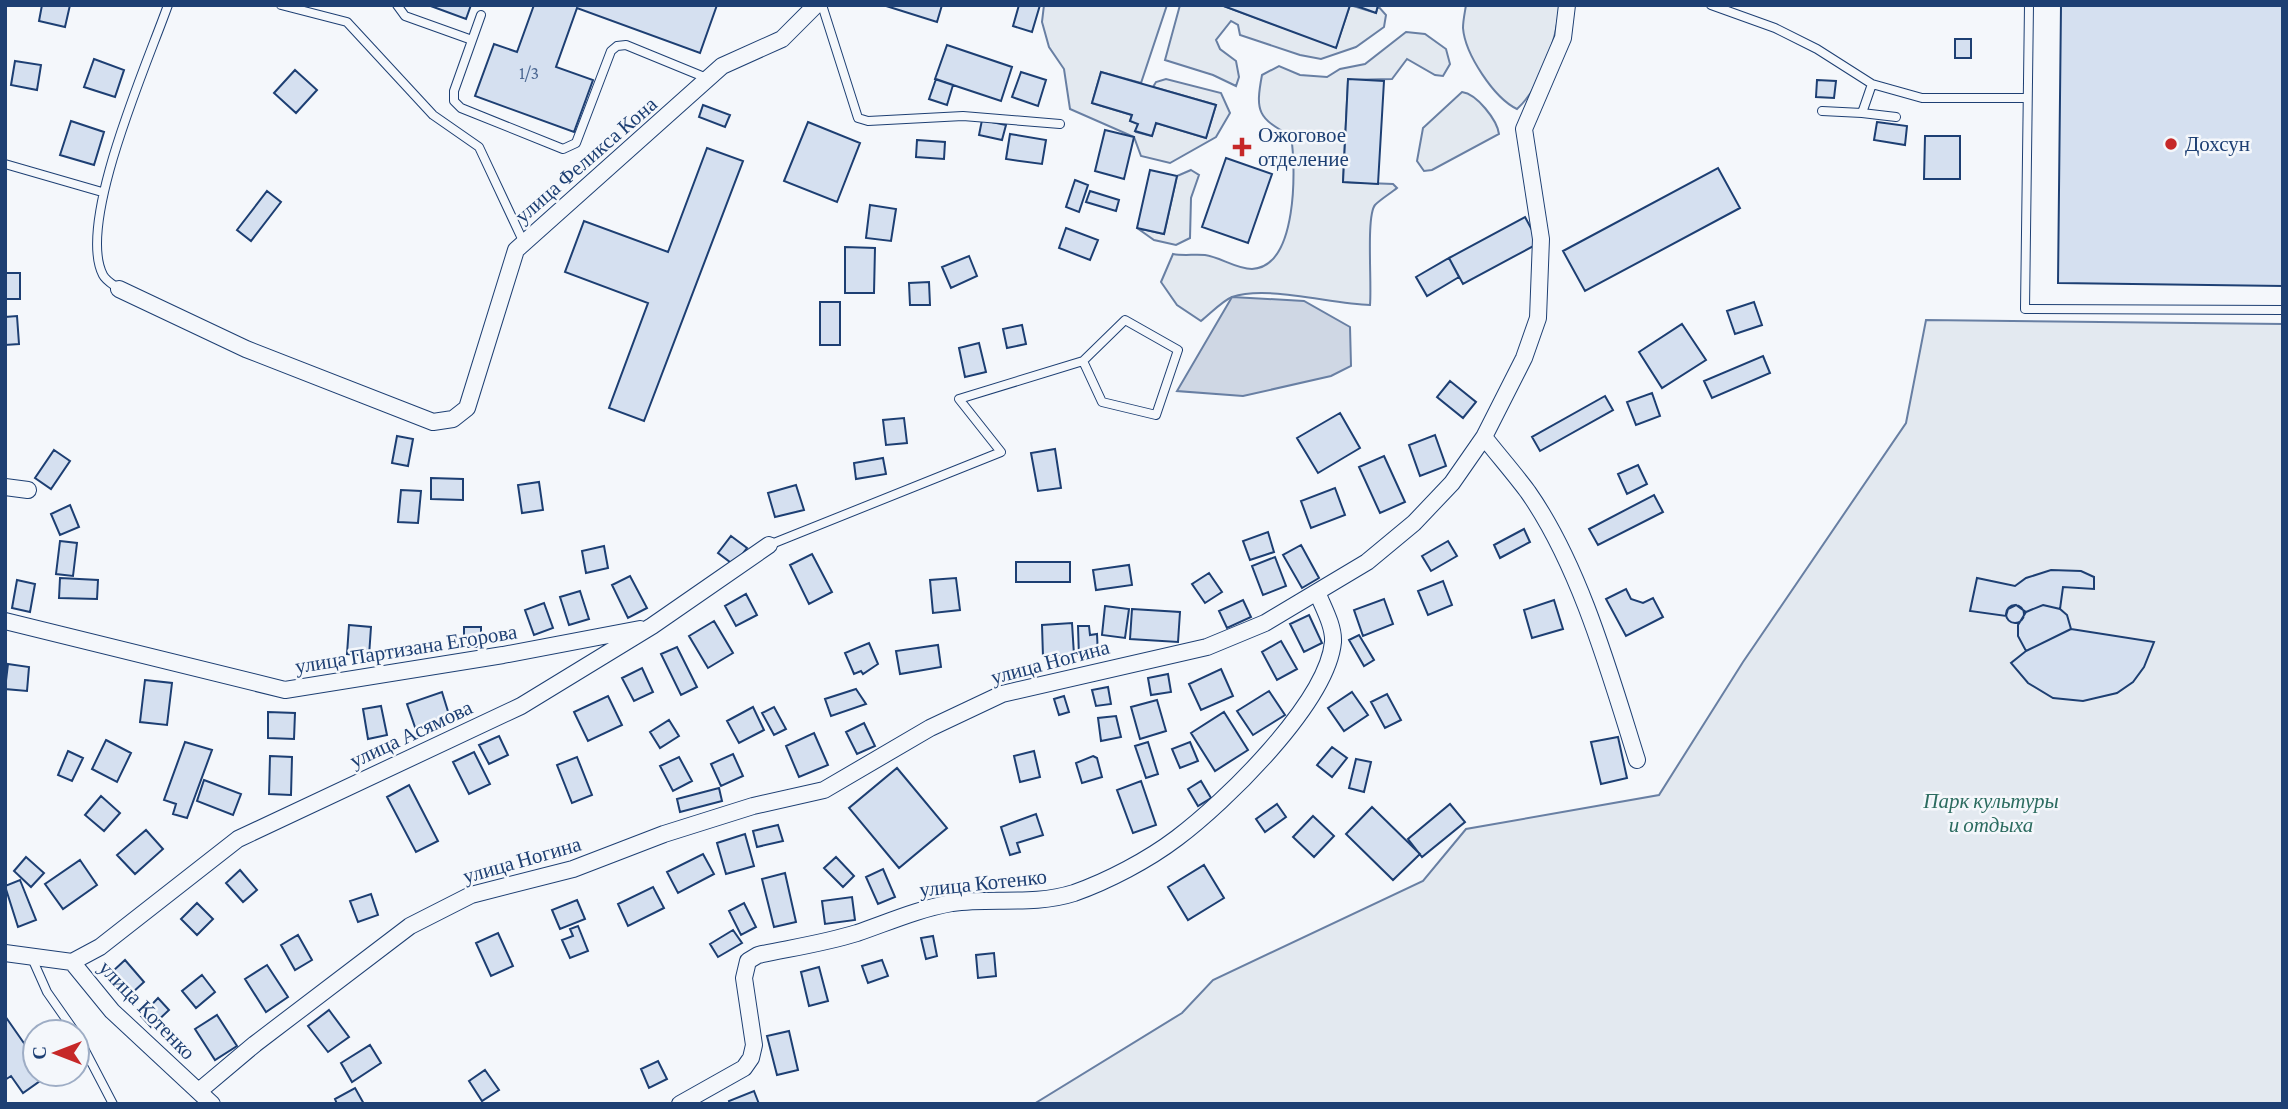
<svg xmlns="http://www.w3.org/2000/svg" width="2288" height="1109" font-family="'Crimson Pro',serif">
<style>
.green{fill:#e3e9f0;stroke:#687fa3;stroke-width:2}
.water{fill:#cfd7e4;stroke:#687fa3;stroke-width:2}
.building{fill:#d5e0f0;stroke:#1d3f73;stroke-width:2}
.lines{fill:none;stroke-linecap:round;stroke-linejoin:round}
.lane-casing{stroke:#1d3f73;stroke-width:10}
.street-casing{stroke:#1d3f73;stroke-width:18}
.lane{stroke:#f4f7fb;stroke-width:8}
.street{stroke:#f4f7fb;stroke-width:16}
.poi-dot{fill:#c62828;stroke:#f4f7fb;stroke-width:2.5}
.labels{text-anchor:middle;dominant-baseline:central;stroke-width:5;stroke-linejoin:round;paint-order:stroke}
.number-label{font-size:18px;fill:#4b6792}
.poi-label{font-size:21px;fill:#1d3f73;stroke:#f4f7fb;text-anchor:start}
.street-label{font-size:21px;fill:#1d3f73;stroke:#f4f7fb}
.park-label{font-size:21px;font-style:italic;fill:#2c6c60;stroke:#f4f7fb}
</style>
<rect width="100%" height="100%" fill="#f4f7fb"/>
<path class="green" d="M1044 5H1167L1141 83 1101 72 1092 103 1132 115 1130 121 1138 124 1136 132 1152 136 1156 123 1206 138 1216 105 1153 87 1156 82 1166 79 1221 93 1230 113 1216 137 1170 163 1141 156 1134 137 1070 109 1064 69 1049 47 1042 22Z
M1180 5H1221L1336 47 1350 5 1376 13 1378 6 1386 15 1384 27 1356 47 1321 59 1300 55 1240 35 1238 25 1231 21 1216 40 1220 49 1236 61 1239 77 1236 86 1213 75 1165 60Z
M1466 5H1560C1556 39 1543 85 1517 109 1494 98 1465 54 1463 28 1463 20 1465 12 1466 5Z
M1406 32 1425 34 1446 49 1450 64 1443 76 1435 75 1407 59 1392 79 1348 80 1343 182 1393 184 1397 188C1391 193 1381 199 1375 205 1366 216 1372 284 1370 305 1331 304 1267 285 1232 297 1222 301 1210 314 1201 321L1177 305 1161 282 1173 254C1184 256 1194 254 1205 255 1220 257 1236 269 1252 269 1298 267 1296 167 1291 136 1258 118 1255 112 1262 75L1279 66 1300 75 1327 77 1340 69 1365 64Z
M1462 92C1477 94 1497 120 1499 134L1432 170 1424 171 1417 161 1423 128Z
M1191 170 1199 175 1191 198 1190 238 1176 245 1154 240 1137 228 1164 234 1177 176Z
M1926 320 2283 324V1104H1034L1182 1013 1213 980 1423 881 1466 829 1659 795 1743 662 1906 423Z"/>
<path class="water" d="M1232 297 1304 301 1350 327 1351 366 1331 376 1243 396 1177 391Z"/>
<path class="building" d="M42 5H70L65 27 39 21Z
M428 5H471L466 19Z
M534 5H717L700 53 577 8 556 67 593 80 574 132 475 96 494 44 517 52Z
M883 5H942L937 22Z
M1019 5H1040L1032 32 1013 26Z
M1221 5H1350L1336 48Z
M1354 5H1378L1376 13Z
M2061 5H2283V286L2058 283Z
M1955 39H1971V58H1955Z
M947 45 1012 67 1001 101 935 79Z
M94 59 124 70 115 97 84 87Z
M15 61 41 65 37 90 11 85Z
M295 70 317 90 296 113 274 93Z
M1021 72 1046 80 1038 106 1012 97Z
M1101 72 1216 105 1206 138 1156 123 1152 136 1135 131 1138 124 1130 121 1132 115 1092 103Z
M936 79 953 85 947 105 929 99Z
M1348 79 1384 81 1378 184 1343 182Z
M1817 80 1836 81 1834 98 1816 97Z
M703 105 730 115 725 127 699 117Z
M982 120 1006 125 1002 140 979 135Z
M71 121 104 132 94 165 60 155Z
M808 122 860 143 837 202 784 181Z
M1877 122 1907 126 1905 145 1874 140Z
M1105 130 1134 137 1124 179 1095 171Z
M1010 134 1046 140 1042 164 1006 159Z
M1925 136H1960V179H1924Z
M917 140 945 142 944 159 916 157Z
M707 148 743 161 644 421 609 408 648 303 565 272 584 221 668 252Z
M1226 158 1272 174 1248 243 1202 227Z
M1718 168 1740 208 1585 291 1563 251Z
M1150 170 1177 176 1164 234 1137 228Z
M1075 180 1088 185 1079 212 1066 207Z
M267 191 281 202 251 241 237 230Z
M1090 191 1119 200 1116 211 1086 202Z
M870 205 896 209 891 241 866 238Z
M1525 217 1539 243 1463 284 1449 258Z
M1066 228 1098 240 1090 260 1059 248Z
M845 247 875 248 874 293H845Z
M969 256 977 276 951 288 942 267Z
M1449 258 1459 277 1427 296 1416 277Z
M5 273H20V299H5Z
M929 282 930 305H910L909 283Z
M820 302H840V345H820Z
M1754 302 1762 325 1735 334 1727 311Z
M17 316 19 344 5 345V317Z
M1682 324 1706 360 1662 388 1639 352Z
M1022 325 1026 344 1007 348 1003 329Z
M979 343 986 372 965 377 959 348Z
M1763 356 1770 373 1712 398 1704 381Z
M1450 381 1476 402 1463 418 1437 397Z
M1652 393 1660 416 1636 425 1627 402Z
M1605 396 1613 410 1540 451 1532 437Z
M1340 413 1360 448 1318 473 1297 438Z
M904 418 907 443 886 445 883 420Z
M1435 435 1446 466 1420 476 1409 445Z
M397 436 413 439 408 466 392 463Z
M1055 449 1061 488 1038 491 1031 453Z
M54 450 70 461 51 489 35 478Z
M1384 456 1405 502 1380 513 1359 467Z
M883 458 886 474 856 479 854 463Z
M1638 465 1647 484 1627 494 1618 474Z
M431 478 463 479V500L431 499Z
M539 482 543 510 522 513 518 485Z
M796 485 804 510 775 517 768 493Z
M1335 488 1345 515 1311 528 1301 501Z
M401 490 421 491 418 523 398 522Z
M1654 495 1663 512 1598 545 1589 529Z
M70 505 79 527 60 535 51 514Z
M1524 529 1530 542 1500 558 1494 545Z
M1268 532 1274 552 1250 560 1243 541Z
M731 536 747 548 734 565 718 553Z
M60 541 77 543 73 576 56 574Z
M1448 541 1457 556 1431 571 1422 556Z
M1301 545 1319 578 1302 588 1283 555Z
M604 546 608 568 586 573 582 551Z
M812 554 832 592 809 604 790 565Z
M1275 557 1286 586 1263 595 1252 566Z
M1016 562H1070V582H1016Z
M1129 565 1132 585 1096 590 1093 570Z
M2051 570 2081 571 2094 577V589L2063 587 2060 609 2043 605 2026 612 2016 605 2008 609 2006 616 1970 611 1977 578 2015 586 2026 578Z
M1209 573 1222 592 1205 603 1192 584Z
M630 576 647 608 628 618 612 585Z
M60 578 98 580 97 599 59 598Z
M956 578 960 610 933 613 930 580Z
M17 580 35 584 30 612 12 608Z
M1443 581 1452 605 1428 615 1418 591Z
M1626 589 1631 599 1643 603 1653 598 1663 617 1626 636 1606 599Z
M580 591 589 619 569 625 560 597Z
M746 594 757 615 736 626 725 606Z
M1384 599 1393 624 1363 636 1354 610Z
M1243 600 1251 617 1227 628 1219 611Z
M1554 600 1563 629 1532 638 1524 610Z
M544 603 553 628 534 635 525 610Z
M2006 614a9 9 0 1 1 18 0a9 9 0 1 1-18 0Z
M2043 605 2060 609 2067 615 2071 629 2026 651 2018 636V625L2026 612Z
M1105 606 1129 609 1125 638 1102 635Z
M1132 609 1180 612 1178 642 1130 639Z
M1309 615 1322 643 1304 652 1290 624Z
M714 621 733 653 708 668 689 636Z
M1072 623 1074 655 1043 657 1042 625Z
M349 625 371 627 369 656 347 654Z
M1078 626H1089L1090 635 1097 634 1098 656 1079 657Z
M464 627H481V647H464Z
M2071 629 2154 642 2144 667 2133 682 2117 693 2083 701 2053 698 2028 683 2011 663 2026 651Z
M1359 635 1374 660 1364 666 1349 640Z
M1281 641 1297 669 1277 680 1262 652Z
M869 643 878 664 863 674 861 671 854 674 845 653Z
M938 645 941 667 900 674 896 651Z
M677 647 697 687 681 695 661 654Z
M8 664 29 667 27 691 5 689Z
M642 668 653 692 634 701 622 678Z
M1221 669 1233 696 1201 710 1189 684Z
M1168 674 1171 692 1151 695 1148 678Z
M145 680 172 683 167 725 140 722Z
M1108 687 1111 704 1096 706 1092 690Z
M856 689 866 704 831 716 825 699Z
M1269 691 1285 715 1253 735 1237 711Z
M442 692 450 718 416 730 407 704Z
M1352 692 1368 715 1344 731 1328 708Z
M1387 694 1401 720 1385 728 1371 702Z
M608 696 622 725 588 741 574 712Z
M1064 696 1069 712 1059 715 1054 699Z
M1157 700 1166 731 1140 739 1131 707Z
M381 706 387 735 368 739 363 709Z
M753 707 764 730 739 743 727 721Z
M774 707 786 729 774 735 762 713Z
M268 712 295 713 294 739 268 738Z
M1224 712 1248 750 1215 771 1191 733Z
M1116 716 1121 737 1101 741 1098 718Z
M669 720 679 736 660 748 650 732Z
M864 723 875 746 857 754 846 732Z
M814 733 828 765 799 777 786 746Z
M499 736 508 755 489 764 479 745Z
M1618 737 1627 778 1601 784 1591 742Z
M106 740 131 753 117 782 92 769Z
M185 742 212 750 187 818 173 814 176 804 164 800Z
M1148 742 1158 774 1146 778 1135 746Z
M1190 742 1198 761 1180 768 1172 749Z
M1332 747 1347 758 1332 777 1317 765Z
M68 751 83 758 72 781 58 775Z
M1034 751 1040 777 1020 782 1014 756Z
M474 752 490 784 469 794 453 762Z
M733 754 743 776 721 786 711 764Z
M270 756 292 757 291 795 269 794Z
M1093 756 1097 758 1102 777 1082 783 1076 763Z
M577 757 592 795 572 803 557 765Z
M679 757 692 781 673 791 660 766Z
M1356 759 1371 762 1364 792 1349 788Z
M897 768 947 828 899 868 849 808Z
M204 780 241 794 233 815 197 801Z
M1141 781 1156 825 1133 833 1117 790Z
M1201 781 1211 798 1198 806 1188 789Z
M409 785 438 841 416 852 387 797Z
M719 788 722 801 680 812 677 799Z
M101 796 120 813 104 831 85 815Z
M1277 804 1286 817 1265 832 1256 819Z
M1450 804 1465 822 1422 857 1408 839Z
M1372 807 1420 854 1393 880 1346 834Z
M1036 814 1043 835 1017 843 1020 852 1010 855 1001 827Z
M1313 816 1334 836 1314 857 1293 837Z
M778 825 783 841 757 847 753 831Z
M146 830 163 849 135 874 117 855Z
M745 834 754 866 726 874 717 843Z
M703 854 714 874 678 893 667 872Z
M26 857 44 873 31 887 14 871Z
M836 857 854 876 843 887 824 868Z
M80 860 97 885 63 909 45 884Z
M1204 865 1224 898 1188 920 1168 887Z
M883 869 895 897 878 904 866 877Z
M240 870 257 890 243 902 226 883Z
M785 873 796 922 774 927 762 879Z
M20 880 36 920 18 927 5 886Z
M653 887 664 908 628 926 618 904Z
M371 894 378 915 358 922 350 901Z
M852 897 855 920 825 924 822 901Z
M577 900 585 919 560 929 552 910Z
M197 903 213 919 197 935 181 919Z
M744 903 756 927 741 935 729 911Z
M578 926 588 951 570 958 562 940 573 936 570 929Z
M733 930 742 943 718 957 710 944Z
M498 933 513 966 491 976 476 943Z
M298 935 312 960 295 970 281 945Z
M933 936 937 956 926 959 921 938Z
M994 953 996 976 978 978 976 955Z
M125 960 144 982 132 993 113 971Z
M882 960 888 976 868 983 862 966Z
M267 965 288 997 266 1012 245 979Z
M819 967 828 1001 809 1006 801 972Z
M202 975 215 992 196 1008 182 991Z
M158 998 169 1010 151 1027 141 1016Z
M329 1010 349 1037 328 1052 308 1026Z
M217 1015 237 1046 215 1060 195 1029Z
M5 1016 35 1059V1074L47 1076 23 1093 11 1076 5 1080Z
M789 1031 798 1070 777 1075 767 1036Z
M370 1045 381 1063 352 1082 341 1063Z
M658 1061 667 1079 649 1088 641 1069Z
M485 1070 499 1090 482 1101 469 1081Z
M355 1088 364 1104H337L335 1099Z
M754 1091 759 1104H730L729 1101Z"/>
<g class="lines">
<defs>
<path id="lane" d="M281 5 347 22 433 115 479 147 524 243
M397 5 405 16 472 40
M822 5 858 118 868 121 963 116 1060 124
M1711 5 1775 28 1817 49 1872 84 1922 98H2026
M2029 5 2025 309 2283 310
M481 15 454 91V101L461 108 563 149 576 143 611 51 617 46 626 45 709 79
M1872 84 1862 113 1896 117
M1822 111 1862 113
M5 164 102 192
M119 289C114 285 106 281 103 275 76 223 148 62 168 5
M769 545 1001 452 959 399 1083 361 1125 320 1178 350 1156 415 1102 402 1083 361
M31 956 47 992 75 1032
M77 1035 113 1104"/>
<path id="street" d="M119 289 246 349 433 422 453 419 467 408 516 250 722 66 782 39 816 5
M1484 437C1498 455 1514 473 1528 492 1580 566 1610 674 1637 760
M5 487 28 490
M5 621 285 690 503 655 640 629
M5 953 72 962 112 1011 212 1104
M72 962 100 947 238 839 521 706 652 626 769 545
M199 1091 255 1044 410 926 471 895 573 869 664 834 753 806 824 790 930 728 1002 694 1207 647 1265 623 1367 562 1414 523 1452 483 1484 437 1524 358 1538 318 1541 239 1524 129 1563 38 1567 5
M680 1104 744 1068 751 1058 754 1045 744 978 748 961 758 955C791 948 825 943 857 933 889 922 918 909 952 903 992 897 1033 906 1074 893 1108 881 1148 860 1177 838 1224 803 1327 703 1333 642 1334 626 1323 607 1317 592"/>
</defs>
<use href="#lane" class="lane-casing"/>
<use href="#street" class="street-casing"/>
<use href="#lane" class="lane"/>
<use href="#street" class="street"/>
</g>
<g class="poi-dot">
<circle cx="2171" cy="144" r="7"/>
<path d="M1238.5 136.5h7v7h7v7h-7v7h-7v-7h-7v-7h7z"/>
</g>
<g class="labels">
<g class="number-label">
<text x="529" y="73">1/3</text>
</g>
<g class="poi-label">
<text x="1258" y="135">Ожоговое<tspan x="1258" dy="24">отделение</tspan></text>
<text x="2185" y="144">Дохсун</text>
</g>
<g class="street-label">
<text transform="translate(586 160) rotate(-41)">улица Феликса Кона</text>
<text transform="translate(406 649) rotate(-9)">улица Партизана Егорова</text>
<text transform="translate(1050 662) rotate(-15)">улица Ногина</text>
<text transform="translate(411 734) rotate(-25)">улица Асямова</text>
<text transform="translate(522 860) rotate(-16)">улица Ногина</text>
<text transform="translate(983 883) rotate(-6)">улица Котенко</text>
<text transform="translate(147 1010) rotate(46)">улица Котенко</text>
</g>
<g class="park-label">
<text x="1991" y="801">Парк культуры<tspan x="1991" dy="24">и отдыха</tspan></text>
</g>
</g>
<rect width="2288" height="1109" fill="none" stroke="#1d3f73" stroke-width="14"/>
<g transform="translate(56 1053) rotate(270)"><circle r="33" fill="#f4f7fb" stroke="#9eadc5" stroke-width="2"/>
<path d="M0-5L12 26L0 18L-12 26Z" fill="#c62828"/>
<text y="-10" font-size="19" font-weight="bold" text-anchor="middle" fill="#1d3f73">С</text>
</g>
</svg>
